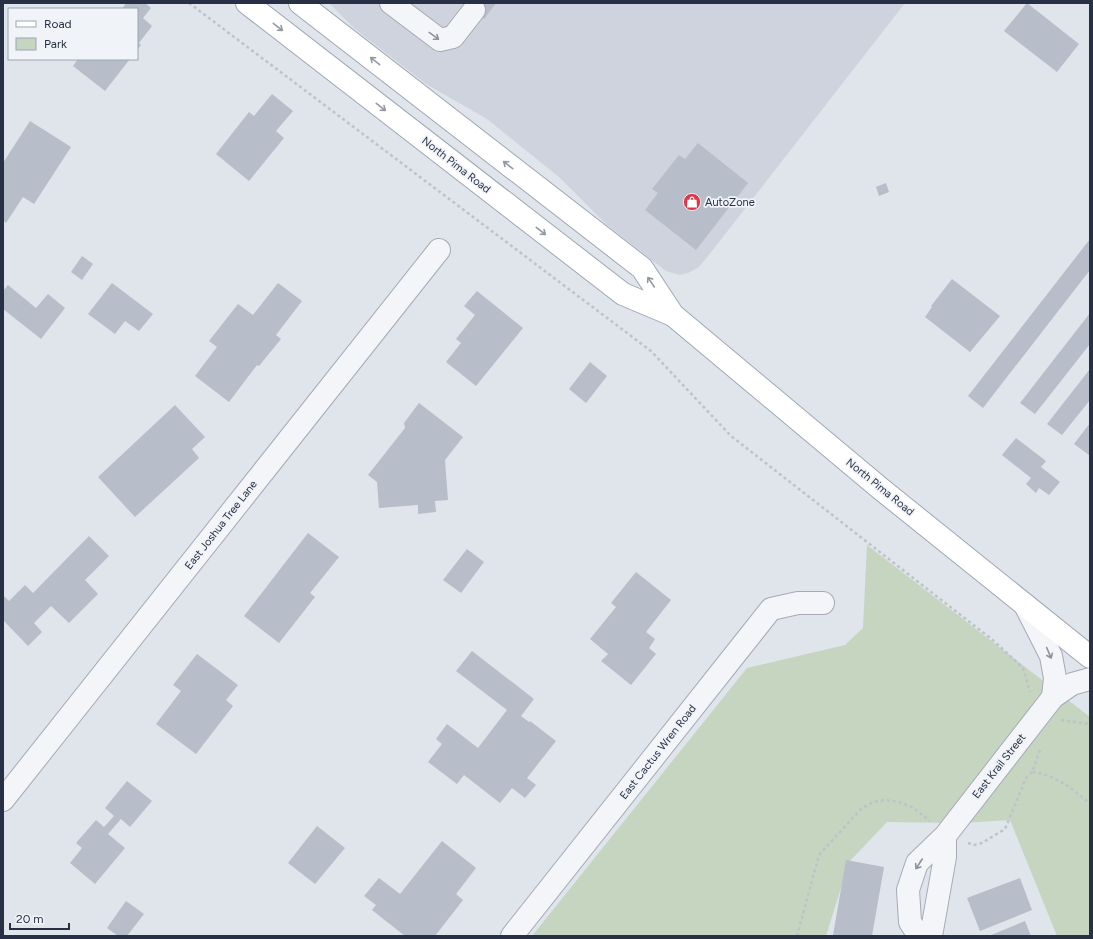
<svg xmlns="http://www.w3.org/2000/svg" width="1093" height="939" font-family="Figtree,sans-serif">
<style>
.built{fill:#ced3dd}
.green{fill:#c5d5c0}
.building{fill:#b7bdc9}
.lines{fill:none;stroke-linecap:round;stroke-linejoin:round}
.minor-casing{stroke:#a5aab6;stroke-width:24}
.major-casing{stroke:#9ea7b8;stroke-width:24}
.path{stroke:#bec2c9;stroke-width:2.5;stroke-dasharray:3 3;stroke-linecap:butt}
.minor{stroke:#f3f5f8;stroke-width:22}
.major{stroke:#fff;stroke-width:22}
.oneway{stroke:#9398a2}
.oneway2{stroke:#8d929e}
.labels{text-anchor:middle;dominant-baseline:central;stroke-width:3.5;stroke-linejoin:round;paint-order:stroke}
.street-label{font-size:11px;fill:#273044;stroke:#f0f3f8}
.poi-label{font-size:11px;fill:#273044;stroke:#f0f3f8;text-anchor:start}
</style>
<rect width="100%" height="100%" fill="#e0e4eb"/>
<path class="built" d="M329 3H905L712 251 699 267 688 273 680 275 666 271 607 225 559 177 487 119 426 84 355 29Z"/>
<path class="green" d="M867 545 1090 717V936H1057L1010 820 961 823 887 822 849 862 826 936H532L747 668 845 645 863 628Z"/>
<path class="building" d="M126 3H145L151 8 143 18 152 26 139 43 141 45 137 50V9H122Z
M464 3H496L484 19Z
M1027 3 1079 44 1057 72 1004 31Z
M78 59H130L105 91 73 66Z
M272 94 293 111 276 131 284 138 249 181 216 154 249 112 254 116Z
M30 121 71 147 34 204 23 197 6 223 3 220V163Z
M698 143 748 183 696 250 645 210 658 193 652 189 679 155 685 159Z
M886 183 889 192 879 196 876 187Z
M1090 239V270L983 408 968 396Z
M82 256 93 264 82 280 71 272Z
M952 279 1000 316 970 352 925 317 932 307 931 306Z
M112 283 153 314 139 331 125 321 115 334 88 314Z
M278 283 302 301 276 335 281 339 259 366 257 365 229 402 195 376 217 347 209 341 238 304 253 315Z
M8 285 36 308 48 294 65 308 41 339 3 309V291Z
M477 291 523 328 476 386 446 362 461 343 456 339 475 315 464 306Z
M1090 313V344L1035 414 1020 403Z
M590 362 607 376 586 403 569 389Z
M1090 369V400L1062 435 1047 424Z
M419 403 463 437 445 460 448 500 435 501 436 512 418 514V505L379 508 377 482 368 475 405 428 404 423Z
M175 405 205 437 192 449 199 458 135 517 98 477Z
M1090 423V454L1089 455 1074 444Z
M1016 438 1046 461 1041 467 1060 482 1049 495 1039 488 1036 493 1026 484 1031 478 1002 455Z
M308 533 339 557 310 593 315 597 279 643 244 616Z
M89 536 109 556 85 580 98 594 69 623 51 606 34 623 42 632 28 646 3 620V595L9 601 25 585 33 593Z
M467 549 484 562 461 593 443 580Z
M636 572 671 600 646 632 655 639 649 648 656 654 631 685 601 661 608 654 590 639 616 607 611 603Z
M472 651 534 699 521 716 529 722 530 721 556 741 527 778 536 785 525 798 512 788 500 803 464 775 457 784 428 762 442 744 436 739 447 724 478 748 507 710 456 671Z
M197 654 238 685 226 700 233 706 196 754 156 724 181 691 173 685Z
M127 781 152 801 130 827 121 819 108 834 125 848 95 884 70 863 82 848 76 843 96 820 104 827 114 816 105 808Z
M317 826 345 848 315 884 288 863Z
M442 841 476 868 456 894 463 900 435 936H405L372 910 376 905 364 896 379 878 400 894Z
M846 860 884 867 872 936 833 935Z
M1020 878 1032 910 980 931 967 898Z
M126 901 144 914 127 936H118L107 928Z
M1025 921 1031 936H989Z"/>
<g class="lines">
<defs>
<path id="minor" d="M391 3 440 40 453 37 474 10
M1025 605 1051 656 1055 678 1053 697
M3 800 439 250
M512 936 771 609 798 603H823
M919 936 910 922 908 890 917 863 945 836 1053 697 1072 684 1090 679
M931 936 945 857V836"/>
<path id="major" d="M247 3 623 294 673 315
M300 3 642 268 673 315 881 489 1090 657"/>
</defs>
<use href="#minor" class="minor-casing"/>
<use href="#major" class="major-casing"/>
<path class="path" d="M189 3 651 351 731 436 994 641 1023 668 1030 692
M1061 720 1090 724
M1040 750 1032 772C1056 775 1073 789 1090 804
M968 843 974 845 982 843 1005 829 1026 778 1032 772
M797 936 819 855 861 809 873 802 885 800 899 802 912 807 930 821"/>
<use href="#minor" class="minor"/>
<use href="#major" class="major"/>
</g>
<defs><path id="oneway-shaft" d="M-6 0H5M1.5-3L5.5 0L1.5 3" fill="none" stroke-width="1.6" stroke-linecap="round" stroke-linejoin="round"/></defs>
<g class="oneway">
<use href="#oneway-shaft" transform="translate(278 27) rotate(38)"/>
<use href="#oneway-shaft" transform="translate(375 61) rotate(-142)"/>
<use href="#oneway-shaft" transform="translate(381 107) rotate(38)"/>
<use href="#oneway-shaft" transform="translate(508 165) rotate(-142)"/>
<use href="#oneway-shaft" transform="translate(541 231) rotate(38)"/>
<use href="#oneway-shaft" transform="translate(651 282) rotate(-124)"/>
</g>
<g class="oneway2">
<use href="#oneway-shaft" transform="translate(434 36) rotate(36)"/>
<use href="#oneway-shaft" transform="translate(1049 653) rotate(67)"/>
<use href="#oneway-shaft" transform="translate(919 864) rotate(123)"/>
</g>
<defs>
<symbol id="shop-disc" viewBox="-11 -11 22 22"><circle r="9.5" fill="#dd384a" stroke="#f0f3f8"/><path d="M-5-2.5h2.3a2.7 3.5 0 0 1 5.4 0H5L5.5 6h-11ZM-1.5-2.5h3a1.5 2.3 0 0 0-3 0Z" fill="#fff"/></symbol>
</defs>
<g fill-rule="evenodd">
<use href="#shop-disc" x="682" y="192" width="20" height="20"/>
</g>
<g class="labels">
<g class="street-label">
<text transform="translate(456 165) rotate(38)">North Pima Road</text>
<text transform="translate(880 487) rotate(39)">North Pima Road</text>
<text transform="translate(221 525) rotate(-52)">East Joshua Tree Lane</text>
<text transform="translate(658 752) rotate(-52)">East Cactus Wren Road</text>
<text transform="translate(999 766) rotate(-52)">East Krail Street</text>
</g>
<g class="poi-label">
<text x="705" y="202">AutoZone</text>
</g>
</g>
<rect width="1093" height="939" fill="none" stroke="#273044" stroke-width="8"/>
<rect x="8" y="8" width="130" height="52" fill="#f0f3f8" stroke="#a0a5b0"/>
<rect x="16" y="21" width="20" height="6" fill="#ffffff" stroke="#a0a5b0"/>
<text x="44" y="28" font-size="12" fill="#273044">Road</text>
<rect x="16" y="38" width="20" height="12" fill="#c5d5c0" stroke="#a0a5b0"/>
<text x="44" y="48" font-size="12" fill="#273044">Park</text>
<path d="M10 923v6h59v-6" fill="none" stroke="#273044" stroke-width="2"/>
<text x="16" y="923" font-size="12" fill="#273044" stroke="#f0f3f8" stroke-width="3" paint-order="stroke">20 m</text>
</svg>
